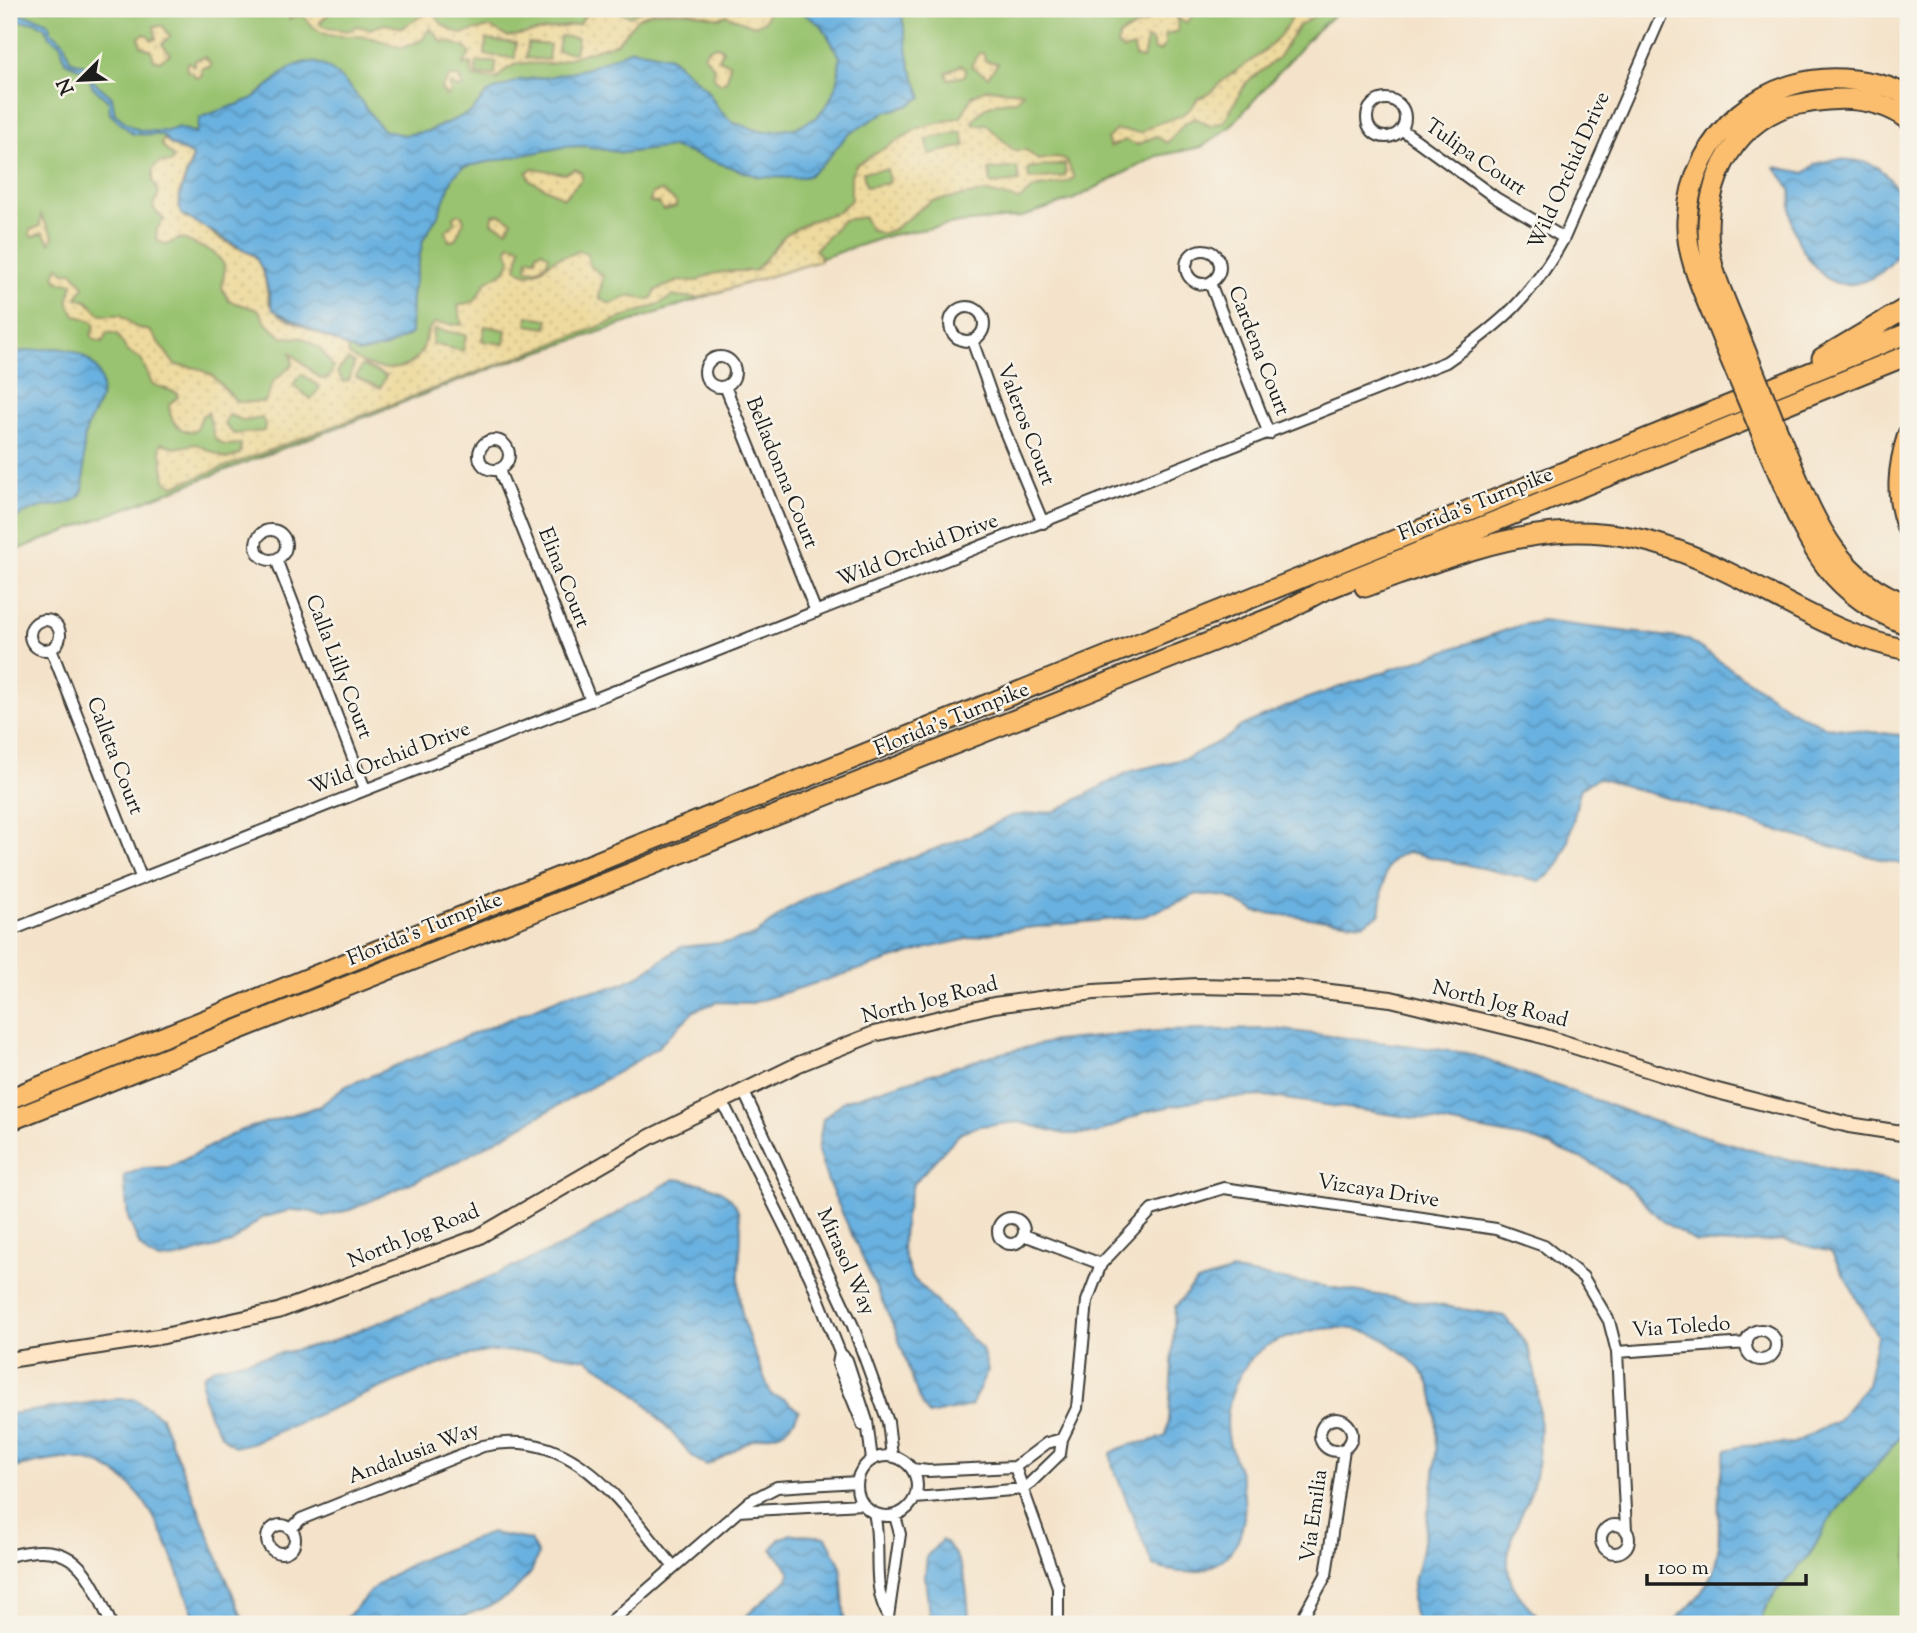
<svg xmlns="http://www.w3.org/2000/svg" width="1917" height="1633" font-family="'Sorts Mill Goudy',serif">
<style>
.grass{fill:#99c36f;stroke:#5a7046;stroke-width:2}
.sand{fill:url(#sand-dots);stroke:#857b5d;stroke-width:2;fill-rule:evenodd}
.water{fill:url(#water-waves);stroke:#42667e;stroke-width:2}
.lines{fill:none;stroke-linecap:round;stroke-linejoin:round}
.street-casing{stroke:#3c3a36;stroke-width:14}
.secondary-casing{stroke:#3c3a36;stroke-width:18}
.highway-casing{stroke:#3c3a36;stroke-width:23}
.street{stroke:#fff;stroke-width:10}
.secondary{stroke:#fde5c5;stroke-width:14}
.highway{stroke:#fbbe6e;stroke-width:19}
.highway-bridge-casing{stroke:#3c3a36;stroke-width:23;stroke-linecap:butt}
.highway-bridge{stroke:#fbbe6e;stroke-width:19}
.labels{text-anchor:middle;dominant-baseline:central;stroke-width:5;stroke-linejoin:round;paint-order:stroke}
.street-label{font-size:21px;fill:#1c1c1c;stroke:#f7f3e8}
</style>
<defs>
<pattern id="sand-dots" width="8" height="8" patternUnits="userSpaceOnUse" patternTransform="scale(1.75)"><rect width="8" height="8" fill="#eeda9e"/><path d="M2 2h.1M6 6h.1" fill="none" stroke="#ccba88" stroke-width="1.8" stroke-linecap="round"/></pattern>
<pattern id="water-waves" width="16" height="10" patternUnits="userSpaceOnUse" patternTransform="scale(1.75)"><rect width="16" height="10" fill="#69b1e0"/><path d="M0 5q4-4 8 0t8 0" fill="none" stroke="#568fb5"/></pattern>
</defs>
<rect width="100%" height="100%" fill="#f7f3e8"/>
<filter id="ink" filterUnits="userSpaceOnUse"><feTurbulence type="fractalNoise" baseFrequency=".0143" numOctaves="2"/><feDisplacementMap in="SourceGraphic" scale="14" xChannelSelector="R" yChannelSelector="G"/><feConvolveMatrix kernelMatrix="1 2 1 2 8 2 1 2 1" color-interpolation-filters="sRGB"/></filter>
<filter id="wash" filterUnits="userSpaceOnUse"><feTurbulence type="fractalNoise" baseFrequency=".00686" numOctaves="4" result="noise"/><feDisplacementMap in="SourceGraphic" scale="28" xChannelSelector="R" yChannelSelector="G"/><feGaussianBlur stdDeviation="1.57" result="paint"/><feColorMatrix in="noise" values="0 0 0 0 0 0 0 0 0 0 0 0 0 0 0 0 0 1.4 0 .05"/><feComposite in="paint" operator="in"/></filter>
<g filter="url(#wash)">
<rect width="100%" height="100%" fill="#f4e3ca"/>
<path class="grass" d="M9 9H1340L1313 34 1230 127 1202 147 1157 156 1074 199 1022 217 960 223 891 235 509 362 9 553Z
M1908 1368V1624H1753Z"/>
<path class="sand" d="M289 9H328L329 14 320 22 322 26 348 31 357 26 369 29 385 24 402 28 431 10 443 25 460 34 490 27 508 37 579 24 590 9H613L629 16 644 9H765L767 13 765 21 754 26 726 15 720 18 689 12H653L638 18 617 43 551 64 518 63 505 70 497 79 473 77 471 63 463 65 470 54 466 48 447 41 443 43 430 28 422 40 402 48C390 44 378 38 365 37 333 33 325 44 302 14L289 19ZM560 36 578 38 575 53 558 51ZM486 40 516 43 515 58 485 55ZM528 43 550 45 548 60 526 58ZM476 62H496L495 75H476Z
M1169 9H1231L1194 14 1186 23 1177 18 1178 31 1165 35V45L1160 51 1154 50 1152 41 1147 39 1143 59 1135 57 1134 47 1123 50 1117 45 1120 35Z
M1295 9H1324L1298 27 1278 58 1246 83 1224 122 1210 126 1195 118 1185 123 1167 143 1156 136 1137 145 1125 140 1110 147 1107 139 1116 130 1141 133C1160 116 1183 125 1198 98 1211 96 1215 86 1225 79 1252 59 1283 44 1295 9Z
M154 26H163L170 36 162 44 170 54 159 61 154 60 151 50 141 46 139 37 145 34 152 40 156 39Z
M718 46 723 50 719 59 730 64 727 80 721 84 714 78V67L704 55 709 48Z
M979 53H983L986 61 998 63 988 77 971 66Z
M205 57 211 64 210 67 201 68 202 76 196 78 192 72H188L186 65 188 62 195 66V60Z
M961 65 966 69 965 76 948 79 946 73Z
M449 77H459L463 86 458 88 450 84 451 93 446 96 441 89Z
M987 89 1023 92 1017 101C997 101 984 104 972 122L975 125 986 124 1013 150H1026L1038 160 1056 157 1067 161 1074 178 1064 183 1034 188 1019 200 987 192 931 201 894 229 881 234 870 229 864 217 843 220 815 250 820 254V261L699 298 673 296 659 304 174 486 165 480 160 445 163 443 175 448 196 444 227 459 240 454 241 444 225 445 215 439 208 412 202 416 196 431C179 434 169 420 169 404L178 397 177 393 152 384 141 359 127 351 117 334 107 332 103 342 94 340 91 334 95 326 93 322 75 315C63 297 71 298 73 283L59 282 54 276 58 266 65 272H73L84 286 77 298 87 301 101 315H121L135 327 150 331 175 365 197 368 212 375 237 402H265L273 382 293 364 291 353 321 379 329 378 333 367 320 349 303 338 282 337 266 323 259 310 229 301 222 288 225 266 215 253 181 238 166 245 156 239 157 229 164 219 155 211 153 205 159 193 153 182V168L160 162 171 163 174 158 161 144 164 139 193 156 178 197 185 218 203 223 216 237 255 256 264 273 269 303 281 316 347 347 349 355C370 371 410 378 423 348 427 337 425 330 435 323L462 325 458 306 475 301 486 282 506 270 511 259 507 249 510 244 521 247 516 268C533 283 543 265 557 258 564 255 568 258 578 251L587 253 589 265 603 276 599 298 610 304 632 295 646 300 652 298 656 290 679 281H698C711 270 738 271 755 271L786 234 811 221 838 212 851 200V175L856 165 919 128 961 117 973 95ZM962 132 965 146 929 154 927 139ZM1065 164V176L1029 179 1028 168ZM1017 167 1019 181 991 184 989 170ZM887 169 889 183 866 187 863 172ZM528 316 548 319 547 328 527 325ZM485 326 506 330 504 344 482 341ZM434 329 466 335 463 351 432 344ZM348 360 354 363 349 380 344 382 337 372ZM362 365 386 376 380 388 356 377ZM301 374 320 387 311 399 293 385ZM229 415 245 421 261 418 265 423 264 431 234 434 224 424Z
M533 168 564 174 575 169 581 172 582 179 564 198 530 180 527 172Z
M662 191 676 202V207L663 210 659 203 650 202 652 193Z
M457 214 462 215 464 221 455 240 449 241 446 231 455 223 453 217Z
M500 214 512 221 507 230 492 223 493 215Z
M41 215 53 236 50 243 43 233 33 237 30 235V230L40 226Z
M542 251 549 256C547 266 537 272 527 269L528 258 536 259 537 253Z"/>
<path class="water" d="M797 9H901L910 65 922 97 907 106 885 112 846 136 825 162 808 176 797 178 759 177 672 147 623 153 583 146 564 147 463 167 453 177 438 215 423 240 412 296 411 334 387 347 359 353 273 310 264 273 255 256 181 214C175 192 189 177 193 156L171 145 162 135 133 134 110 114 109 102 92 86 87 72 65 62 61 45 50 37 44 27 36 22 9 21V16C22 13 38 17 49 24L51 31 64 42 70 60 87 66 94 82 112 97 115 114C121 118 128 125 134 128 144 132 169 133 178 127L196 133 200 118C216 110 235 107 251 99 268 90 280 71 299 64 333 50 365 110 383 130L403 135 429 131 471 112 487 93 519 80 548 77 588 68 632 49 670 57 706 89 720 111 734 123 764 132 795 128 816 118 829 102 838 81 840 57 822 26Z
M1835 159C1849 160 1865 160 1877 167 1917 196 1916 263 1864 281 1851 286 1835 286 1824 276 1808 261 1793 238 1791 216 1790 208 1792 197 1790 189 1787 182 1779 174 1775 167L1805 173 1816 164Z
M54 348C79 349 107 365 101 395 98 410 88 420 85 435 82 453 86 472 83 490 76 507 54 504 39 508 27 511 18 516 9 523V356L18 352Z
M1541 621 1687 639 1793 711 1826 727 1908 736V866L1833 847 1598 778 1581 788C1571 819 1571 865 1540 881L1408 852C1378 859 1385 889 1380 914L1363 924 1256 912 1227 897 1197 894 1145 916 1006 930 928 948 752 1003 717 1002 694 1011 658 1047 627 1067 455 1163 350 1210 323 1216 309 1211 291 1210 261 1218 231 1243 177 1258 160 1260 148 1255 140 1246 128 1218 124 1176 143 1168 170 1167 239 1131 320 1106 346 1086 574 992 602 990 618 985 641 975 680 947 731 942 755 935 789 908 820 891 965 838 1011 816 1056 811 1128 772 1187 758 1228 737 1241 726 1302 700 1521 625Z
M1275 1029 1467 1053 1653 1121 1769 1155 1908 1185V1420C1890 1460 1853 1486 1828 1522 1820 1534 1816 1548 1806 1559 1791 1578 1764 1599 1760 1624H1670C1748 1561 1703 1527 1726 1450L1743 1446 1794 1443 1837 1421 1867 1385 1877 1335 1831 1252 1783 1240 1736 1244 1696 1242 1662 1221 1631 1189 1590 1162 1535 1140 1442 1122 1265 1096 1205 1099 1145 1112 1096 1134H1064L1019 1122 979 1126 961 1132 913 1184 905 1217 902 1248 911 1276 982 1349 988 1370 971 1406 929 1415 919 1399 895 1329 828 1182 818 1151 823 1119 844 1101 993 1055 1055 1041 1159 1031Z
M674 1179C770 1188 732 1236 740 1302 744 1333 761 1366 771 1395L784 1399 799 1411C786 1440 773 1431 750 1441 735 1448 723 1460 706 1465L695 1459 647 1405 618 1379 586 1359 541 1352 492 1351 464 1356 413 1374 251 1443 235 1447C214 1434 199 1400 203 1375L216 1367 327 1343 441 1298 566 1244Z
M1233 1271 1504 1316C1511 1325 1523 1336 1527 1346 1542 1382 1543 1448 1533 1485 1525 1513 1506 1536 1508 1567 1509 1590 1531 1609 1546 1624H1418C1405 1601 1416 1577 1421 1553 1429 1509 1448 1420 1428 1381 1419 1364 1401 1351 1386 1341 1362 1325 1326 1325 1299 1334 1288 1337 1275 1341 1265 1347 1236 1366 1222 1409 1229 1441 1232 1455 1240 1468 1242 1482 1248 1513 1245 1548 1214 1565 1193 1576 1175 1573 1153 1566L1112 1464 1111 1453C1127 1442 1147 1444 1166 1436L1169 1420 1175 1307 1196 1282Z
M116 1399H135L161 1417 245 1624H197C173 1564 152 1463 73 1459 52 1458 29 1465 9 1469V1414Z
M491 1533 530 1540 538 1555 531 1573 511 1594 490 1606 443 1624H337C354 1615 362 1597 376 1586 410 1560 451 1547 491 1533Z
M791 1534 826 1537 841 1566 845 1624H737L788 1579 790 1572 772 1549 779 1539Z
M942 1540C967 1559 968 1595 969 1624H930L925 1576 927 1556Z"/>
</g>
<g filter="url(#ink)">
<g class="lines">
<defs>
<path id="street" d="M1367 118a19 19 0 1 1 38 0a19 19 0 1 1-38 0Z
M1401 129 1496 198 1564 238
M1186 267a17 17 0 1 1 34 0a17 17 0 1 1-34 0Z
M1210 283 1269 434
M950 324a17 17 0 1 1 34 0a17 17 0 1 1-34 0Z
M972 340 1001 422 1043 523
M705 372a15 15 0 1 1 30 0a15 15 0 1 1-30 0Z
M725 386 816 612
M479 455a15 15 0 1 1 30 0a15 15 0 1 1-30 0Z
M499 470 591 701
M256 545a15 15 0 1 1 30 0a15 15 0 1 1-30 0Z
M276 559 365 789
M30 635a15 15 0 1 1 30 0a15 15 0 1 1-30 0Z
M51 649 141 877
M9 931 1446 362C1503 322 1529 300 1564 238L1664 9
M743 1090 853 1326 888 1422 892 1456
M722 1101 810 1277 840 1353 847 1360 867 1421 872 1460
M998 1231a13 13 0 1 1 26 0a13 13 0 1 1-26 0Z
M1024 1235 1101 1264
M1746 1345a15 15 0 1 1 30 0a15 15 0 1 1-30 0Z
M1617 1352 1747 1343
M840 1353 838 1364 863 1425
M1320 1435a16 16 0 1 1 32 0a16 16 0 1 1-32 0Z
M857 1486a30 30 0 1 1 60 0a30 30 0 1 1-60 0Z
M1015 1467 1058 1587V1624
M1015 1467 1047 1443 1062 1439
M912 1469 928 1471 1015 1467
M915 1498 1024 1489 1060 1454 1062 1439 1077 1408 1087 1301 1101 1264 1152 1210 1224 1188 1496 1229 1544 1246 1583 1277 1609 1321 1617 1352 1626 1530
M738 1511 862 1504
M874 1513C882 1545 871 1584 887 1613
M267 1539a14 14 0 1 1 28 0a14 14 0 1 1-28 0Z
M1601 1539a14 14 0 1 1 28 0a14 14 0 1 1-28 0Z
M291 1529 301 1519 483 1446C576 1425 621 1505 674 1567
M9 1556C74 1538 88 1570 111 1624
M608 1624 750 1501 777 1487 857 1482
M887 1624 900 1534 895 1516
M1299 1624 1326 1575 1344 1449"/>
<path id="secondary" d="M9 1360 164 1336 278 1311 478 1237 650 1137 799 1064 874 1034 994 1005 1094 992 1196 986 1296 988 1391 999 1536 1034 1706 1088 1849 1125 1908 1134"/>
<path id="highway" d="M1740 337C1731 314 1720 291 1713 267 1697 206 1720 136 1780 109 1789 105 1801 104 1811 102 1845 96 1879 98 1908 119
M1725 346C1711 307 1685 262 1687 220 1691 134 1767 69 1853 80 1871 82 1893 86 1908 97
M1822 358 1908 307
M1908 434C1898 466 1894 498 1908 530
M1785 449C1813 515 1834 579 1908 604
M1771 456C1806 535 1820 591 1908 625
M1365 587C1501 538 1583 501 1723 570 1784 599 1841 638 1908 650
M9 1099 1908 333
M9 1121 1278 615 1320 592 1908 355"/>
</defs>
<use href="#street" class="street-casing"/>
<use href="#secondary" class="secondary-casing"/>
<use href="#highway" class="highway-casing"/>
<use href="#street" class="street"/>
<use href="#secondary" class="secondary"/>
<use href="#highway" class="highway"/>
<defs>
<path id="highway-bridge" d="M1740 337 1785 449
M1725 346 1771 456"/>
</defs>
<use href="#highway-bridge" class="highway-bridge-casing"/>
<use href="#highway-bridge" class="highway-bridge"/>
</g>
</g>
<g class="labels">
<g class="street-label">
<text transform="translate(1475 158) rotate(35)">Tulipa Court</text>
<text transform="translate(1570 171) rotate(-66)">Wild Orchid Drive</text>
<text transform="translate(1258 351) rotate(69)">Cardena Court</text>
<text transform="translate(1025 425) rotate(69)">Valeros Court</text>
<text transform="translate(781 473) rotate(68)">Belladonna Court</text>
<text transform="translate(1476 505) rotate(-22)">Florida's Turnpike</text>
<text transform="translate(918 551) rotate(-21)">Wild Orchid Drive</text>
<text transform="translate(563 578) rotate(68)">Elina Court</text>
<text transform="translate(338 667) rotate(69)">Calla Lilly Court</text>
<text transform="translate(952 720) rotate(-22)">Florida's Turnpike</text>
<text transform="translate(114 756) rotate(69)">Calleta Court</text>
<text transform="translate(390 759) rotate(-21)">Wild Orchid Drive</text>
<text transform="translate(425 930) rotate(-22)">Florida's Turnpike</text>
<text transform="translate(930 1001) rotate(-14)">North Jog Road</text>
<text transform="translate(1500 1005) rotate(14)">North Jog Road</text>
<text transform="translate(1378 1192) rotate(9)">Vizcaya Drive</text>
<text transform="translate(414 1237) rotate(-22)">North Jog Road</text>
<text transform="translate(845 1262) rotate(66)">Mirasol Way</text>
<text transform="translate(1681 1328) rotate(-4)">Via Toledo</text>
<text transform="translate(414 1454) rotate(-21)">Andalusia Way</text>
<text transform="translate(1315 1516) rotate(-82)">Via Emilia</text>
</g>
</g>
<rect width="1917" height="1633" fill="none" stroke="#f7f3e8" stroke-width="35"/>
<g transform="translate(80 80) rotate(246)" stroke="#f7f3e8" stroke-width="5" paint-order="stroke">
<path d="M0-5L12 26L0 18L-12 26Z" fill="#1c1c1c"/>
<text y="-10" font-size="19" font-weight="bold" text-anchor="middle" fill="#1c1c1c">N</text>
</g>
<path d="M1647 1574v10h159v-10" fill="none" stroke="#1c1c1c" stroke-width="3.5"/>
<text x="1658" y="1574" font-size="21" fill="#1c1c1c" stroke="#f7f3e8" stroke-width="5" paint-order="stroke">100 m</text>
</svg>
